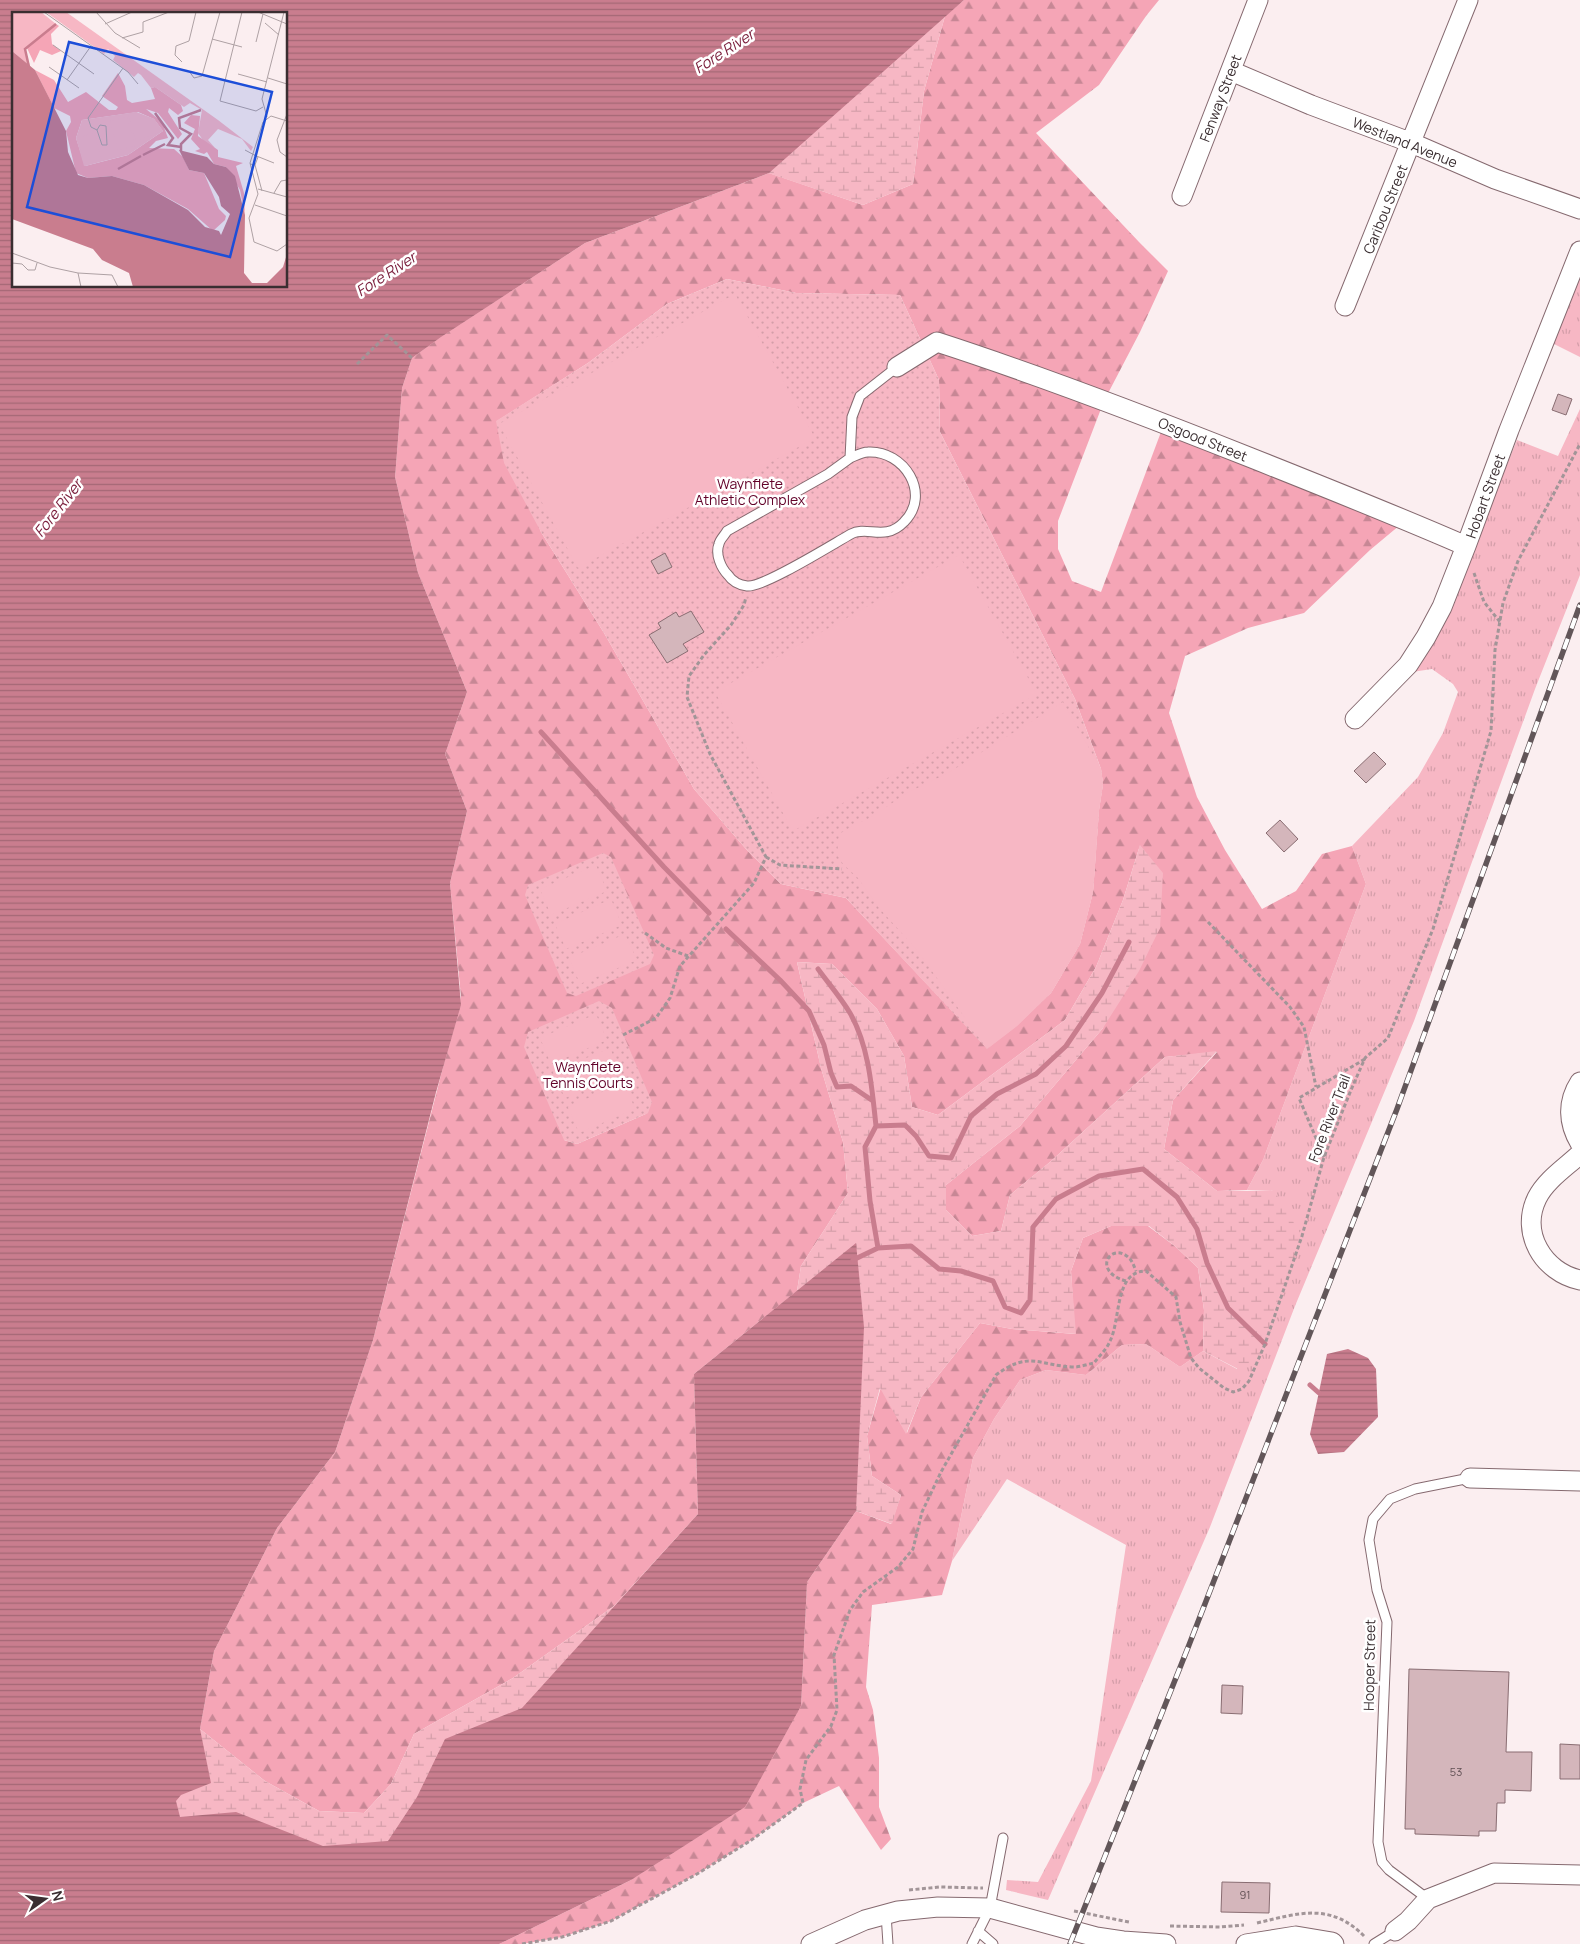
<svg xmlns="http://www.w3.org/2000/svg" width="1580" height="1944" font-family="Manrope,sans-serif">
<style>
.grass{fill:url(#grass-tufts)}
.forest{fill:url(#forest-firs);fill-rule:evenodd}
.wetland{fill:url(#wetland-marsh)}
.park{fill:url(#park-dots)}
.pitch{fill:#f7b7c4}
.water{fill:url(#water-rules);fill-rule:evenodd}
.lines{fill:none;stroke-linecap:round;stroke-linejoin:round}
.stream{stroke:#c97d8e;stroke-width:5}
.building{fill:#d4b6bb;stroke:#896d72}
.lane-casing{stroke:#85696f;stroke-width:11}
.street-casing{stroke:#85696f;stroke-width:21}
.path{stroke:#a29598;stroke-width:3;stroke-dasharray:4 2.5;stroke-linecap:butt}
.lane{stroke:#fff;stroke-width:9}
.street{stroke:#fff;stroke-width:19}
.rail-casing{stroke:#625659;stroke-width:5.5}
.rail{stroke:#fff;stroke-width:4;stroke-dasharray:11;stroke-linecap:butt}
.labels{text-anchor:middle;dominant-baseline:central;stroke-width:5;stroke-linejoin:round;paint-order:stroke}
.number-label{font-size:11px;fill:#605054}
.street-label{font-size:14px;fill:#3a2e31;stroke:#fff}
.park-label{font-size:14px;fill:#620229;stroke:#fff}
.water-label{font-size:15px;font-style:italic;fill:#7d223f;stroke:#fff}
.inset-river{fill:none;stroke:#c97d8e;stroke-width:2.5}
.inset-road{fill:none;stroke:#aea1a4;stroke-width:1}
.view{fill:#1d4ed8;fill-opacity:0.15;stroke:#1d4ed8;stroke-width:2.5}
.inset-edge{fill:none;stroke:#3a2e31;stroke-width:2.5}
</style>
<defs>
<pattern id="grass-tufts" width="24" height="20" patternUnits="userSpaceOnUse" patternTransform="scale(1.25)"><rect width="24" height="20" fill="#f7b7c4"/><path d="M3 7l-1-3M5 7V3M7 7l1-3M15 17l-1-3M17 17v-4M19 17l1-3" fill="none" stroke="#d49ea9"/></pattern>
<pattern id="forest-firs" width="22" height="20" patternUnits="userSpaceOnUse" patternTransform="scale(1.25)"><rect width="22" height="20" fill="#f5a5b6"/><path d="M5 1l3.5 6h-7zM16 11l3.5 6h-7z" fill="#c78795"/></pattern>
<pattern id="wetland-marsh" width="20" height="14" patternUnits="userSpaceOnUse" patternTransform="scale(1.25)"><rect width="20" height="14" fill="#f7b7c4"/><path d="M1 5h8M5 5V1M11 12h8M15 12V8" fill="none" stroke="#d49ea9"/></pattern>
<pattern id="park-dots" width="8" height="8" patternUnits="userSpaceOnUse" patternTransform="scale(1.25)"><rect width="8" height="8" fill="#f7b7c4"/><path d="M2 2h.1M6 6h.1" fill="none" stroke="#d49ea9" stroke-width="1.8" stroke-linecap="round"/></pattern>
<pattern id="water-rules" width="6" height="5" patternUnits="userSpaceOnUse" patternTransform="scale(1.25)"><rect width="6" height="5" fill="#c97d8e"/><path d="M0 2.5h6" fill="none" stroke="#a46775"/></pattern>
</defs>
<rect width="100%" height="100%" fill="#fbeef0"/>
<path class="grass" d="M1580 272V357L1552 343Z
M1580 409V575L1535 689 1414 1021 1295 1306 1210 1527 1048 1900 1006 1890 1007 1880 1038 1882 1091 1781 1126 1545 1007 1479 952 1561 973 1458 994 1419 1020 1380 1046 1370 1086 1375 1122 1345 1146 1344 1180 1367 1203 1351 1237 1369 1274 1191 1247 1190 1263 1160 1366 884 1352 846 1418 777 1443 733 1458 692 1453 684 1432 669 1412 672 1440 630 1517 440 1558 456Z"/>
<path class="forest" d="M964 0H1159L1146 16 1099 85 1036 133 1139 242 1168 271 1140 332 1104 401 1058 521V549L1072 581 1101 592 1164 424 1406 520 1370 550 1304 613 1248 628 1185 656 1169 713 1197 797 1225 850 1262 909 1296 891 1322 854 1352 846 1366 884 1263 1160 1247 1190 1217 1191 1164 1149 1173 1100 1217 1052 1165 1057 1050 1162 1010 1195 1001 1231 972 1236 946 1210V1185L1020 1126 1103 1028 1140 845 1123 900 1096 967 1065 1020 938 1115 912 1107 904 1056 877 1009 832 964 797 962 821 1068 843 1142 848 1193 801 1266 797 1291 694 1374 698 1514 614 1606 513 1678 414 1734 391 1784 364 1813 319 1811 265 1781 200 1729 214 1651 277 1528 335 1452 373 1340 461 997 450 883 467 811 445 754 467 692 418 573 395 477 402 388 412 358 440 337 585 243 769 173 863 205 913 184 924 91 945 16ZM727 279 796 293 900 295 939 380 940 432 1075 699 1101 769 1103 784 1099 810 1093 892 1080 944 1051 993 987 1048 846 898 781 884 746 849 694 789 604 633 541 532 497 421 588 363 667 304ZM648 1113 577 1144 564 1140Z
M1111 1226H1148L1176 1247 1198 1268 1204 1310 1203 1351 1180 1367 1146 1344 1122 1345 1086 1375 1046 1370 1020 1380 994 1419 973 1458 952 1561 942 1595 872 1605 866 1687 873 1710 879 1758V1807L891 1839 881 1850 839 1786 803 1803 750 1841 697 1874 611 1921 562 1937 522 1944H499L631 1880 801 1706 807 1582 856 1511 891 1524 901 1495 872 1476 867 1436 881 1387 907 1433 921 1397 980 1323 1012 1329 1075 1334 1071 1271 1083 1238Z"/>
<path class="wetland" d="M851 0H964L945 16 924 91 913 184 863 205 768 173 585 243 441 337 412 358 402 388 395 477 418 573 467 692 445 754 467 811 450 883 461 1005 436 1092 373 1340 335 1452 277 1528 214 1651 200 1729 265 1781 319 1811 364 1813 391 1784 414 1734 513 1678 614 1606 698 1514 694 1374 797 1291 801 1266 848 1193 843 1142 821 1068 797 962 832 964 877 1009 904 1056 912 1107 938 1115 1065 1020 1096 967 1123 900 1140 845 1163 873 1160 928 1139 971 1103 1028 1020 1126 946 1185V1210L972 1236 1001 1231 1010 1195 1050 1162 1165 1057 1217 1051 1173 1100 1164 1149 1217 1191H1274L1302 1236 1261 1357 1238 1369 1203 1351 1204 1310 1198 1268 1176 1247 1149 1226H1111L1083 1238 1071 1271 1076 1334 1012 1329 980 1323 921 1397 906 1434 880 1388 867 1436 872 1476 901 1495 892 1524 856 1511 807 1582 801 1706 745 1807 631 1880 499 1944H0V762L21 673Z"/>
<path class="park" d="M727 279 796 293 900 295 939 380 940 432 1075 699 1101 769 1103 784 1099 810 1093 892 1080 944 1051 993 1017 1026 987 1049 846 898 781 884 746 849 694 789 604 633 541 532 504 463 496 421 588 363 667 304Z
M603 853 611 857 654 955 650 964 576 996 567 993 525 895 528 885Z
M599 1001 612 1008 652 1102 648 1113 577 1144 564 1140 524 1047 528 1032Z"/>
<path class="pitch" d="M735 294 815 438 578 568 499 424Z
M959 555 1037 694 793 831 715 692Z
M1063 702 1101 769 1103 784 1099 810 1093 892 1080 944 1051 993 1017 1026 987 1049 917 950 879 908 858 878 843 864 837 855 839 834 858 823 870 818 907 793 948 773Z
M596 865 607 891 551 915 540 889Z
M611 899 622 925 566 949 555 924Z
M625 934 637 960 580 984 569 958Z
M596 1014 607 1040 551 1064 540 1038Z
M610 1048 621 1074 565 1098 553 1072Z
M624 1082 635 1109 579 1133 568 1107Z"/>
<path class="water" d="M0 0H964L769 173 585 243 441 337 412 358 402 388 395 477 418 573 467 692 445 754 467 811 450 883 461 1005 436 1092 373 1340 335 1452 277 1528 214 1651 200 1729 211 1783 181 1795 176 1801 180 1817 236 1812 323 1846 388 1841 417 1797 445 1739 522 1708 698 1514 694 1374 856 1243 864 1327 856 1511 807 1582 801 1706 745 1807 631 1880 499 1944H0ZM14 14H286V286H14Z
M1348 1349 1368 1358 1376 1369 1378 1417 1344 1452 1318 1454 1310 1434 1327 1354Z"/>
<g class="lines">
<path class="stream" d="M541 732 664 867 709 913
M726 929 780 980 809 1011 824 1045 831 1073 837 1087 851 1086 873 1101
M818 969C829 984 841 998 850 1013 869 1046 872 1089 876 1126
M878 1248 870 1201 865 1147 876 1126 905 1125 916 1136 929 1156 951 1158 971 1116 997 1094 1036 1074 1066 1046 1102 993 1129 942
M853 1260 878 1248 911 1246 939 1269 961 1271 993 1281 1005 1307 1021 1313 1030 1300 1033 1227 1056 1199 1099 1176 1143 1169 1177 1197 1197 1229 1207 1263 1228 1308 1265 1344
M1310 1385 1319 1393"/>
</g>
<path class="building" d="M1558 394 1572 399 1566 415 1552 410Z
M665 553 672 567 658 574 651 561Z
M691 611 704 632 683 644 688 651 667 663 649 635 661 628 658 623 676 612 679 617Z
M1374 752 1386 764 1366 783 1354 771Z
M1280 820 1298 839 1284 852 1266 833Z
M1409 1669 1509 1672 1506 1752H1532L1531 1791 1505 1790V1803H1497L1496 1831H1479V1836L1415 1834V1829H1405Z
M1222 1685 1243 1686 1242 1714 1221 1713Z
M1560 1744 1580 1745V1779H1560Z
M1222 1882 1270 1883 1269 1913 1221 1912Z"/>
<g class="lines">
<defs>
<path id="lane" d="M850 458C855 456 862 452 868 452 904 450 932 494 904 522 885 542 867 525 851 534 833 544 763 588 747 586 739 585 732 581 728 575 721 568 715 554 719 544 720 539 725 535 727 531L828 474 850 458 852 417 860 396 897 367
M1428 1899 1389 1870 1382 1862 1378 1842 1387 1622 1377 1590 1369 1540 1373 1519 1390 1499 1415 1489 1470 1478
M886 1914 888 1944
M978 1931 993 1944
M972 1944 990 1908 1003 1838
M1374 1944 1395 1931"/>
<path id="street" d="M1231 71 1311 105 1412 143 1495 179 1580 209
M1182 196 1258 0
M1345 306 1468 0
M897 367 937 342C1042 376 1146 416 1249 457 1322 486 1395 515 1466 546
M1355 719 1408 665 1426 637 1442 607 1466 546 1509 430 1580 251
M1580 1082C1567 1102 1568 1123 1580 1143
M1580 1154C1566 1167 1546 1180 1537 1198 1520 1233 1543 1272 1580 1280
M1470 1478 1580 1481
M1395 1931 1408 1921 1428 1899 1494 1873 1580 1875
M811 1944 865 1920 898 1911 938 1907 990 1908 1096 1937 1123 1941 1166 1944
M1246 1944 1296 1936 1332 1942 1334 1944"/>
</defs>
<use href="#lane" class="lane-casing"/>
<use href="#street" class="street-casing"/>
<path class="path" d="M357 364 387 335 412 358
M1474 573 1484 602 1500 622
M766 857 780 865 842 869
M1208 922 1290 1007 1304 1027 1316 1087
M645 933 666 948 688 956
M623 1035 656 1018 670 998 680 966 754 883 766 857 710 754 687 697 689 676 704 655 731 625 744 605 746 597
M1324 1157 1299 1098 1365 1059
M1126 1281C1091 1271 1111 1242 1128 1257 1132 1260 1134 1266 1136 1271
M909 1890 940 1887 983 1888
M1074 1911 1129 1922
M1257 1923C1299 1913 1331 1902 1365 1937
M1170 1926 1220 1927 1244 1925
M522 1944 562 1937 611 1921 697 1874 750 1841 803 1803 800 1789 806 1760 831 1726 837 1710 834 1655 850 1610 863 1592 898 1567 913 1549 922 1512 941 1472 996 1375C1029 1350 1040 1366 1074 1367 1081 1367 1088 1364 1094 1363 1099 1356 1107 1349 1110 1341 1121 1320 1114 1271 1146 1271L1176 1297 1180 1322 1191 1358 1199 1368 1224 1388 1233 1392 1242 1389 1249 1381 1265 1344 1302 1236 1324 1157 1351 1090 1365 1058 1388 1038 1433 929 1491 731 1495 650 1503 603 1518 561 1580 444"/>
<use href="#lane" class="lane"/>
<use href="#street" class="street"/>
<defs>
<path id="rail" d="M1070 1944 1189 1645 1397 1109 1580 605"/>
</defs>
<use href="#rail" class="rail-casing"/>
<use href="#rail" class="rail"/>
</g>
<g class="labels">
<g class="number-label">
<text x="1456" y="1771">53</text>
<text x="1245" y="1894">91</text>
</g>
<g class="street-label">
<text transform="translate(1220 98) rotate(-69)">Fenway Street</text>
<text transform="translate(1405 142) rotate(22)">Westland Avenue</text>
<text transform="translate(1385 209) rotate(-68)">Caribou Street</text>
<text transform="translate(1203 439) rotate(22)">Osgood Street</text>
<text transform="translate(1485 496) rotate(-70)">Hobart Street</text>
<text transform="translate(1329 1118) rotate(-69)">Fore River Trail</text>
<text transform="translate(1369 1665) rotate(-89)">Hooper Street</text>
</g>
<g class="park-label">
<text x="750" y="483">Waynflete<tspan x="750" dy="16">Athletic Complex</tspan></text>
<text x="588" y="1066">Waynflete<tspan x="588" dy="16">Tennis Courts</tspan></text>
</g>
<g class="water-label">
<text transform="translate(724 51) rotate(-33)">Fore River</text>
<text transform="translate(386 274) rotate(-33)">Fore River</text>
<text transform="translate(58 508) rotate(-52)">Fore River</text>
</g>
</g>
<g transform="translate(12 12)">
<rect width="275" height="275" fill="#fbeef0"/>
<path d="M34 0H54L206 108 241 135 239 139 230 127 206 117 196 128 203 136 193 131 186 121 190 98 178 91 172 95 143 75 139 76 129 63 126 61 122 65 101 48 103 44 96 37 92 42Z" fill="#f7b7c4"/>
<path d="M44 12 47 14 39 22 40 32 49 39 40 43 28 38 22 51 15 36ZM23 58 42 68 56 90 74 80 97 98H104L106 95 90 84 106 61 113 74 115 88 120 91 143 87 139 76 143 75 169 93 171 99 166 103 157 96 156 100 170 122 166 127 146 101 134 97 150 110 156 126 144 129 137 136 162 137 171 145 177 158 192 161 207 197 214 204 213 208 201 219 176 197 132 173 100 164 76 166 64 161 54 119 59 110 58 104 42 96ZM126 100 142 107 151 119 116 143 73 154 64 126 70 108ZM179 103 188 104 186 124 206 138V145L231 151 224 154 232 181 233 203 228 178 214 155 202 152 195 140 192 142 183 139 188 137 179 127 183 117 172 111Z" fill="#f5a5b6" fill-rule="evenodd"/>
<path d="M0 0H29L44 12 13 37 18 54 0 39ZM124 100 142 107 151 119 116 143 72 154 64 126 70 108Z" fill="#f7b7c4"/>
<path d="M124 100 142 107 151 119 124 129 116 102ZM115 105 123 134 106 138 98 109ZM82 121 90 149 73 154 65 126Z" fill="#f7b7c4"/>
<path d="M0 39 23 58 54 119 56 140 66 163 76 166 100 164 132 173 176 198 193 215 207 219 209 223 218 202 209 194 207 185 192 161 177 158 167 138 195 145 202 152 214 155 223 164 233 203 232 261 240 271H255L271 255 275 242V275H121L117 261 90 248 81 237 0 207Z" fill="#c97d8e"/>
<path class="inset-river" d="M17 55 13 37 44 12M143 101 161 126 156 133 169 135M169 139V132L179 122 168 116 167 106 189 98M131 143 153 132M106 157 129 144"/>
<path class="inset-road" d="M32 0 116 60 126 72M84 0 103 21 128 36M230 0 208 89 244 99 251 95M246 0 275 12M253 11 267 23M93 12 120 0M110 26 131 20V10L157 0M200 27 230 35M244 30 251 2M41 33 82 62M170 50 163 43 164 34 177 29 184 0M37 55 67 76M177 59 182 66 190 64 208 0M226 62 255 70M256 66 275 72M55 68 79 34M275 102 265 128 268 140 275 145M255 105 250 87 272 0M275 109 259 104 251 110 238 151 246 182 237 206 242 230 265 239 275 232M85 118 88 113 94 114 95 133H90L85 118 79 115 76 106 111 56M233 138 246 145 243 153 238 152M242 143 262 151M243 153 250 179M246 177 275 185M262 181 269 169 275 168M243 193 275 204M0 241 38 255 66 261 69 275M0 251 10 252 16 258H23L25 251M66 261 100 263 106 275"/>
<path class="view" d="M57 30 260 80 218 245 15 195Z"/>
<rect width="275" height="275" class="inset-edge"/>
</g>
<g transform="translate(45 1899) rotate(76)" stroke="#ffffff" stroke-width="4" paint-order="stroke">
<path d="M0-4L9 19L0 12L-9 19Z" fill="#3a2e31"/>
<text y="-8" font-size="14" font-weight="bold" text-anchor="middle" fill="#3a2e31">N</text>
</g>
</svg>
